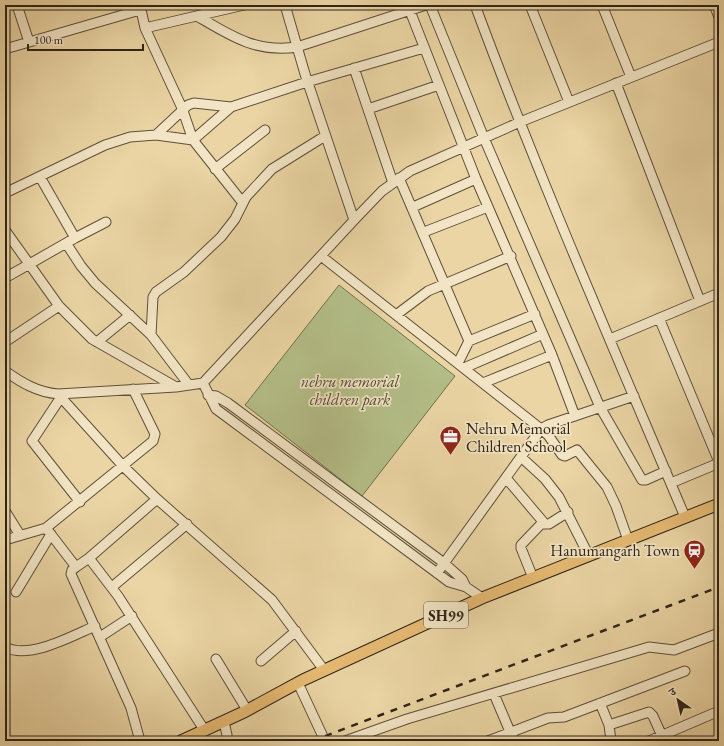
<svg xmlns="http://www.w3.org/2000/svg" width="724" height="746" font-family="'EB Garamond','Noto Serif Devanagari',serif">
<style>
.green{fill:#b4be88;stroke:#717150}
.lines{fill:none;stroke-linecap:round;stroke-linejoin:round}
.minor-casing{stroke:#5d503b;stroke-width:11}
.major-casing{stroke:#2e2418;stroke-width:13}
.minor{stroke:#f2e4c4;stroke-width:9}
.major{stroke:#e6ba72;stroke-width:11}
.rail{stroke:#2e2418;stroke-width:2.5;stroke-dasharray:7 7;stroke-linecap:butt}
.labels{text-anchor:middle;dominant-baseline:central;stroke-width:3.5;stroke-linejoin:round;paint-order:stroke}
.shield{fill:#f2e4c4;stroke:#695e4c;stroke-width:1}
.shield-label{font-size:15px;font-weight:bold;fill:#2e2418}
.park-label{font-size:16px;font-style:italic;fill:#504a34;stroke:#f2e4c4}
.poi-label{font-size:16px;fill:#2e2418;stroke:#f2e4c4;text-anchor:start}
</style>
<rect width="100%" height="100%" fill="#ebd5a4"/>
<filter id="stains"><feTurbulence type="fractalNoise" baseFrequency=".005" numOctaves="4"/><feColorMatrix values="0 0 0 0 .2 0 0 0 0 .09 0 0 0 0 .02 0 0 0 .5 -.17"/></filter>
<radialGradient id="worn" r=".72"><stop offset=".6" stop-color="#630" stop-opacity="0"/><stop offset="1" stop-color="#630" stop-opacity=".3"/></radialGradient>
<path class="green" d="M339 285 455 376 362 496 245 405Z"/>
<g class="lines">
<defs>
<path id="minor" d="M17 5 29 42
M140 5 145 28 244 5
M285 5 305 74 354 220
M430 5 484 138 600 407 642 480H646L666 471
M475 5C539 178 613 347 685 517
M530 5 569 102
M602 5 631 77
M714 5 719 17
M410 11 476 179 552 355 575 416
M197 16C231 36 256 53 297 47L426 5
M145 28 182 108 193 140 243 203
M5 49 140 10
M354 68 393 183
M616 83 700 301
M368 109 439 85
M156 135 188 105 194 103 231 107 307 82 424 48
M215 169 265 130
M399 178 469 341 458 363
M5 193 105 145 130 137 156 135 193 140 231 107
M413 207 476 179
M5 230 59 306 92 339 176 387
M424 232 488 207
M75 238 106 222
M66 243 81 266 95 283 151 335
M321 256 541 429 548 425 634 396
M5 278 75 238 40 177
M396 315 428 291 511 256
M659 318 719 462
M610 339 719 293
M469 341 535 314
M5 342 59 306
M97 342 130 315
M464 368 543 334
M5 371C22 383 37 392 58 394L176 387 203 383 356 218 382 191 410 171 520 122 719 42
M203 383 216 409 437 573 449 582 466 587 482 598
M483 383 552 355
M189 385 151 335 153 297 156 292 184 272 221 237 235 219 246 197 272 169 325 136
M58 394 123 466 157 499 272 600 324 670
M208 395 216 396 228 403 444 563 462 579 466 587
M61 397 32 441 80 502
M521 457 545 479 559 497 589 556
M506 478 545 524H549L568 512
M671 483 719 463
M5 511 20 535
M46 528 76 567 89 558 157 499
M5 540 46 528 153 441 155 434 133 389
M89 558 118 596 205 731
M76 567 72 570 71 574 131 708 140 741
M437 573 541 429 548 435 562 455 565 456 577 450 607 487 616 506 628 540
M533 578 521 548V545L543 522
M112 587 187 524
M16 592 51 534
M100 637 132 616
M5 647C29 660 72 636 95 626
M216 659 247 710
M261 661 296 631
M298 683 325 741
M494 694 514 741
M600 703 609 725 611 741
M224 722 227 735
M609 725 649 712 653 716 662 736
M345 741 407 719 649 647 674 650 719 633
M488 741 548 718 564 717 685 671
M649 741 719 711"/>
<path id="major" d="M181 741 244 712 303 680 482 598 719 504"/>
</defs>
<use href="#minor" class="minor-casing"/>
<use href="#major" class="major-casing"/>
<use href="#minor" class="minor"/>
<use href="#major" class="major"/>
<path class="rail" d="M312 741 719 587"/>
</g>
<defs>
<symbol id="office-pin" viewBox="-11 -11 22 30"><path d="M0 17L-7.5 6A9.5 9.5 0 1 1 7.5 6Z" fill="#8f2418" stroke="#f2e4c4"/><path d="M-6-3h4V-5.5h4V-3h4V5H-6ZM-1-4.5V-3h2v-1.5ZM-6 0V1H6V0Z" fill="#fff"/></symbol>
<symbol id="station-pin" viewBox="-11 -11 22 30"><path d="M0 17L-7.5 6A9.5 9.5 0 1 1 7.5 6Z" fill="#8f2418" stroke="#f2e4c4"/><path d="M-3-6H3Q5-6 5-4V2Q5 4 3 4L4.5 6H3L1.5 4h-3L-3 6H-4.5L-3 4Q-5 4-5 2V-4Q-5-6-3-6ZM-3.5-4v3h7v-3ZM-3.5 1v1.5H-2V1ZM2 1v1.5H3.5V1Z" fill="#fff"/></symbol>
</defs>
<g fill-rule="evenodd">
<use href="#office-pin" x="438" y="424" width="25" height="34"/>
<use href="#station-pin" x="682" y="538" width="25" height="34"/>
</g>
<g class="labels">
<rect class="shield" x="424" y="602" width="44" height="26" rx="3"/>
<g class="shield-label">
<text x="446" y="615">SH99</text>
</g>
<g class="park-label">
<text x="350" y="381">nehru memorial<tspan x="350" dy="18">children park</tspan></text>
</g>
<g class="poi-label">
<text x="466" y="428">Nehru Memorial<tspan x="466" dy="18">Children School</tspan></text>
<text x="680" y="550" text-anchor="end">Hanumangarh Town</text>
</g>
</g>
<rect width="724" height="746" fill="none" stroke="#ebd5a4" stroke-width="20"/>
<rect x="6" y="6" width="712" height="734" fill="none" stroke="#2e2418" stroke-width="2"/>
<rect x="10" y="10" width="704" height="726" fill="none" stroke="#2e2418"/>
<g transform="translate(678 700) rotate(326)" stroke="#f2e4c4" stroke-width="3" paint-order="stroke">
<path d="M0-3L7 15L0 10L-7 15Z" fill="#2e2418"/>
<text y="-6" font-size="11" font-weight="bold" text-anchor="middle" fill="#2e2418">उ</text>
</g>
<path d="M28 44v6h115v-6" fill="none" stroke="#2e2418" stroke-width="2"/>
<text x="34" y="44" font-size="12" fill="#2e2418" stroke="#f2e4c4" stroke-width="3" paint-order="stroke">100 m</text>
<rect width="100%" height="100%" filter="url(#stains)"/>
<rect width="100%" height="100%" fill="url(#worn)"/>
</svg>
